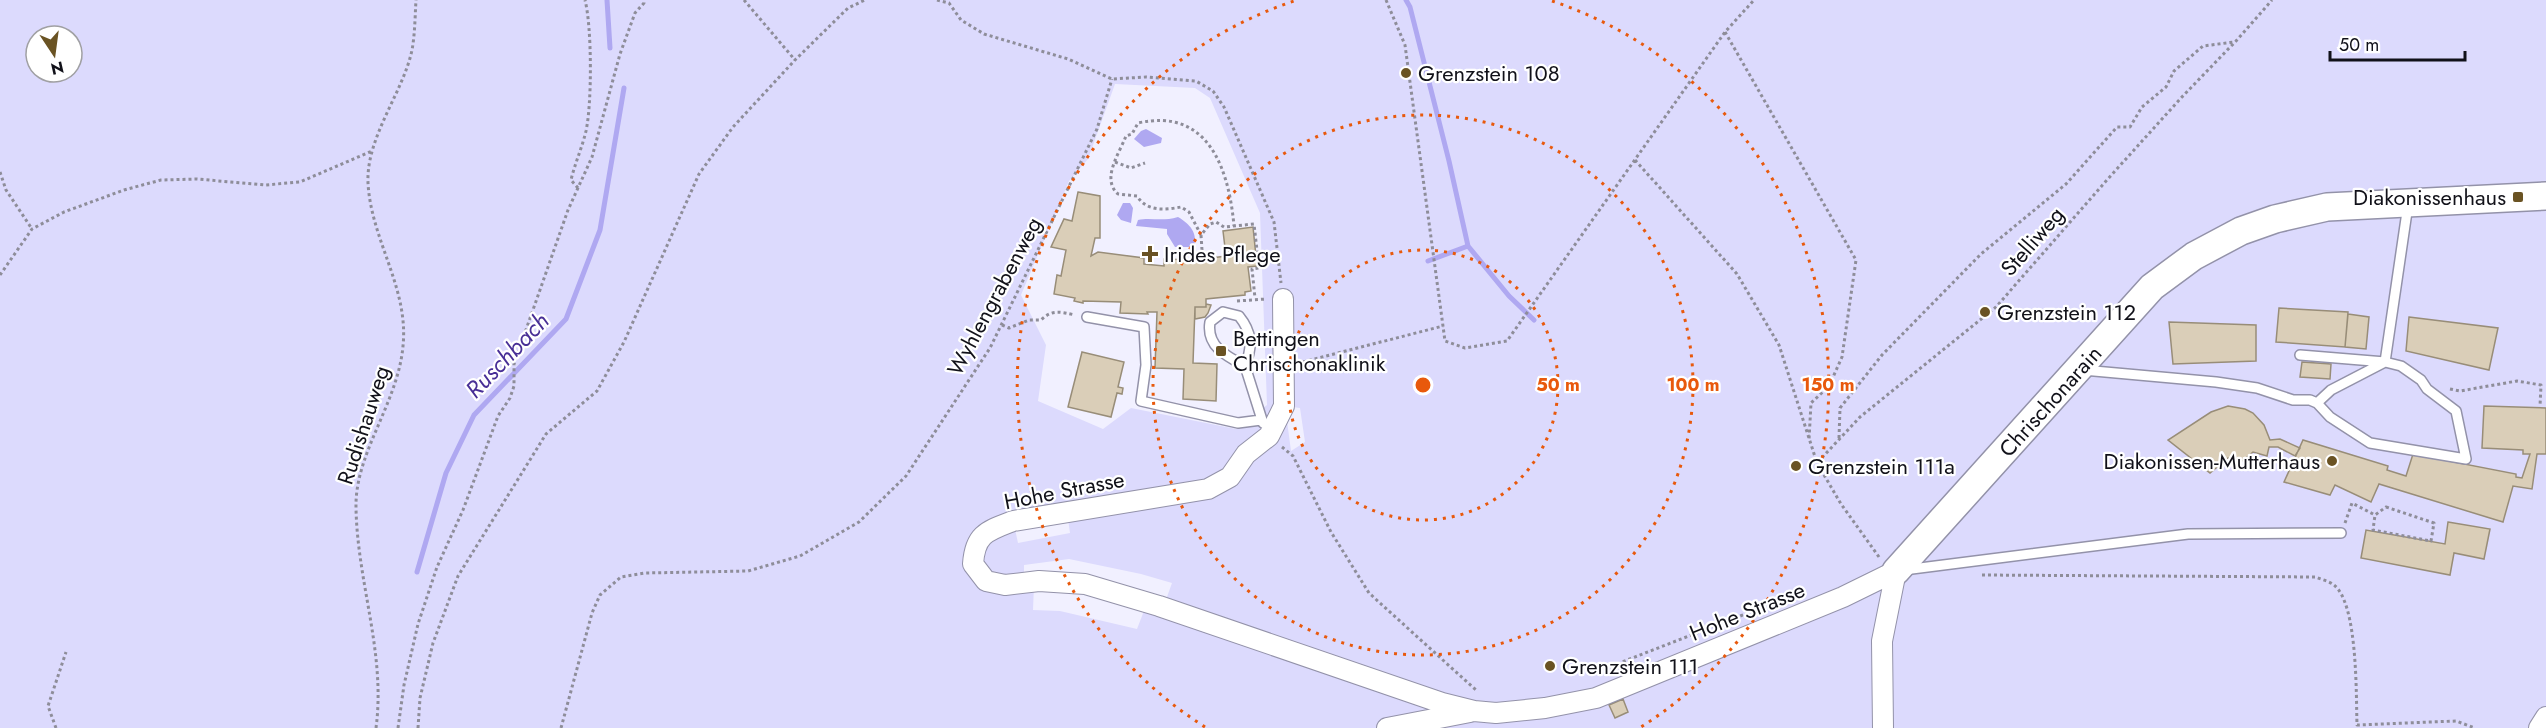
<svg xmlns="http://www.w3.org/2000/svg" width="2546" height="728" font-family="Jost,sans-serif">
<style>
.green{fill:#dcdafd;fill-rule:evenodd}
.water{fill:#afa8f1}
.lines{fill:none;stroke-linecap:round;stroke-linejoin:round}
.stream{stroke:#afa8f1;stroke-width:5}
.building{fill:#daceb8;stroke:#988d78;stroke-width:1.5}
.lane-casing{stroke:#9392a9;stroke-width:12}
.street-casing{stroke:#9392a9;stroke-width:22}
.secondary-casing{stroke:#9392a9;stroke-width:30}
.path{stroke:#8e8d99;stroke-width:3;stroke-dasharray:3 3;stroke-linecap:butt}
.lane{stroke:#fff;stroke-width:9}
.street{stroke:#fff;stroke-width:20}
.secondary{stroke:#fff;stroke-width:27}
.ring{fill:none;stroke:#e8590c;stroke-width:3;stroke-dasharray:3 6}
.poi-dot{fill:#6a5323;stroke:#fff;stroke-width:2}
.labels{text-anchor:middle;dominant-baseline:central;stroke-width:4.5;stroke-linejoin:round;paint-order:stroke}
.poi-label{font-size:22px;fill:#111119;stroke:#fff;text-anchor:start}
.street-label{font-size:22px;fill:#111119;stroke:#fff}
.water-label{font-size:24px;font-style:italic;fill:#482f96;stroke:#fff}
.centre{fill:#e8590c;stroke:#fff;stroke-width:3}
.ring-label{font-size:18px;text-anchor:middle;font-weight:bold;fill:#e8590c;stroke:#fff;stroke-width:4.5;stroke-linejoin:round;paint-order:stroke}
</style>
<rect width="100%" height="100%" fill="#f1f0ff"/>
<path class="green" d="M0 0H2546V728H0ZM36 36H72V72H36ZM1115 84 1195 88 1210 98 1260 213 1267 405 1236 429 1131 408 1103 429 1038 401 1046 345 1021 295 1069 181 1088 159ZM1285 406 1300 408 1305 442 1291 451ZM1068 519 1070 533 1018 543 1015 529ZM1069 559 1141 574 1172 583 1163 608 1147 603 1137 629 1060 611 1033 610 1034 585 1024 586V565Z"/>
<path class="water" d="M1146 129 1162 138 1161 143 1144 147 1134 139 1141 131Z
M1123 203H1130L1133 208 1131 223 1121 220 1117 215Z
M1178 217C1190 224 1198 233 1194 247H1175L1167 234V229L1136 226 1138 220C1151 217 1161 222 1178 217Z"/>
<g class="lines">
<path class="stream" d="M607 0 610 48
M1406 0 1410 7 1449 161 1468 246 1509 296 1534 320
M1428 261 1468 246
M417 572 446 473 474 415 566 319 600 230 624 88"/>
</g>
<path class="building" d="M1078 192 1100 196V238H1095L1091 256 1098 252 1144 258V264L1164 266V259L1196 260 1226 256 1223 231 1253 227 1257 266 1248 267 1251 291 1245 292V295L1206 299V307H1195L1193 363 1217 364 1216 401 1183 399 1184 369 1155 368 1157 312H1147L1148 314 1120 313 1121 302 1083 301V303L1074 301 1075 298 1054 294 1057 275 1061 276 1066 250 1051 247 1064 219 1072 221Z
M1206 304 1211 305 1208 313 1205 317 1195 319V307H1206Z
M2279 308 2348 312 2345 347 2276 342Z
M2348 314 2369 317 2366 349 2345 347Z
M2409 317 2498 328 2489 370 2406 351Z
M2169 322 2256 325V361L2173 364Z
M1082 352 1124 362 1118 387 1123 388 1122 394 1117 393 1111 417 1068 407Z
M2302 362 2331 364 2330 379 2300 377Z
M2228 406 2245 409 2253 413 2264 425 2270 440 2280 439 2300 448 2295 456 2278 447H2269L2267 456 2253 452 2242 461 2228 458 2210 473 2168 440 2211 412Z
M2484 406 2546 408V454H2537L2532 489 2513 486 2503 522 2379 484 2371 502 2335 485 2330 495 2284 482 2303 440 2388 466 2387 470 2406 476 2413 454 2516 474V477L2522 478 2530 454H2523V450L2482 448Z
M2448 522 2490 529 2484 559 2454 553 2450 575 2361 558 2366 530 2445 544Z
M1623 699 1628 712 1615 718 1609 705Z"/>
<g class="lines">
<defs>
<path id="lane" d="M1087 317 1144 327 1146 365 1141 401 1238 423 1261 420
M2300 355 2385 362 2401 366 2421 380 2427 389 2456 411 2466 459 2370 443 2330 417 2317 403 2331 390 2385 362
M2385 362 2408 205
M1245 366C1226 356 1206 346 1210 322L1223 312 1239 316C1252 332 1253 346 1245 366L1263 423
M2083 370 2216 382 2257 388 2293 400H2310L2317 403
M1904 570 2188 534 2341 533"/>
<path id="street" d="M1283 299 1284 406 1269 436 1246 454 1230 477 1208 489 1013 521C987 531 975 534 973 564L986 581 1005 585 1039 581 1085 584 1159 606 1442 703 1474 711 1496 713 1545 708 1596 698 1843 597 1896 571
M1387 728 1470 712
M1883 728 1882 641 1896 571
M2539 728 2546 717"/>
<path id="secondary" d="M1896 571 2152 287 2194 256 2241 231 2275 219 2327 207 2546 196"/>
</defs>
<use href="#lane" class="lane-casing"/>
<use href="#street" class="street-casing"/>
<use href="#secondary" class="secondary-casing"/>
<path class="path" d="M744 0 795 60
M937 0 949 3 961 20 984 34 1068 59 1112 79 1146 77 1196 81 1213 91 1224 107 1274 222 1281 283
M1386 0 1405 45 1445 341 1465 348 1507 341 1725 32 1754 0
M1725 32 1856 260 1842 357 1829 386 1811 403 1809 440
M1635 160 1737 274 1779 345 1817 463
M1115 162 1131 168 1145 163
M0 172 6 190 32 229
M578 188 571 180C575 163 582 148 586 131 592 104 592 27 585 0
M1201 235 1189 212 1181 207C1165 210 1147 212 1137 196L1118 194C1101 179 1119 154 1126 136L1132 134 1138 123C1209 107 1229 170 1234 226
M1202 250 1201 235 1210 224 1216 222 1224 227 1254 224 1259 268 1252 269 1255 298
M0 275 32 229 64 212 124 190 161 180 197 179 265 185 300 182 372 151
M1237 301 1266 299
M1002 325 1009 328 1029 320H1041C1052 309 1061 312 1075 315
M1303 362 1443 326
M2450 389 2460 391 2517 381 2541 385 2540 406
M1839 438 1840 408 1882 355 1981 254 2066 184 2117 127H2130L2142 107 2166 87 2174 71 2203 46 2234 42
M1282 447 1293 456 1331 532 1369 593 1477 691
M2386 507 2434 523 2431 541 2373 530 2375 515Z
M2345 523 2352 503 2375 515
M1879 557 1841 504 1817 463 1860 417 1996 307 2106 181 2181 98 2236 41 2272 0
M1982 575 2316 577C2322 580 2329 581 2334 585 2358 604 2356 695 2357 725L2456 721 2475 728
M1623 667 1622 662 1784 599
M56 728 48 706 66 652
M376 728C386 653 357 582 356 507 355 453 398 403 403 346 409 288 371 240 368 183 366 137 403 93 412 50 415 34 415 16 416 0
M398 728 404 685 418 624 437 567 463 510 498 416 510 398 514 386V364L568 210 592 157 620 54 635 13 644 3V0
M418 728 420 698 433 643 458 576 546 434 597 391 624 342 699 174 733 127 795 60 848 8 865 0
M561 728 592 613 600 595 621 577 645 573 748 571 800 556 859 522 906 476 990 348 1097 129 1112 79"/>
<use href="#lane" class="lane"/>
<use href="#street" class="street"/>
<use href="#secondary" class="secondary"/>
</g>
<g class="ring">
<circle cx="1423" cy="385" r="135"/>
<circle cx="1423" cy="385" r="270"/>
<path d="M1205 727A405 405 0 0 1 1294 1M1552 1A405 405 0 0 1 1641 727"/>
</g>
<g class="poi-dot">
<circle cx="1406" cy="73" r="6"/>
<rect x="2512" y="191" width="12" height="12" rx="3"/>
<path d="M1147 245h6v6h6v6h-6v6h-6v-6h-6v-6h6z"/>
<circle cx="1985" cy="312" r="6"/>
<rect x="1215" y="345" width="12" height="12" rx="3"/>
<circle cx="2332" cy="461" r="6"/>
<circle cx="1796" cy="466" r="6"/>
<circle cx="1550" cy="666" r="6"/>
</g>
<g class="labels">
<g class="poi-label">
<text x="1418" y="73">Grenzstein 108</text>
<text x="2506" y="197" text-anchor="end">Diakonissenhaus</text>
<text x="1164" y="254">Irides Pflege</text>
<text x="1997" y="312">Grenzstein 112</text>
<text x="1233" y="338">Bettingen<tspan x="1233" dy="25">Chrischonaklinik</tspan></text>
<text x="2320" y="461" text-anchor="end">Diakonissen-Mutterhaus</text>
<text x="1808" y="466">Grenzstein 111a</text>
<text x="1562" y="666">Grenzstein 111</text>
</g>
<g class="street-label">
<text transform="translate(2032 241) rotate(-49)">Stelliweg</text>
<text transform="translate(994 296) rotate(-62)">Wyhlengrabenweg</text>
<text transform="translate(2050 401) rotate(-48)">Chrischonarain</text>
<text transform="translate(363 425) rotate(-72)">Rudishauweg</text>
<text transform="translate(1064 490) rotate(-11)">Hohe Strasse</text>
<text transform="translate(1747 611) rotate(-22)">Hohe Strasse</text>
</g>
<g class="water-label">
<text transform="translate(507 355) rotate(-46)">Ruschbach</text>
</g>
</g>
<circle cx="1423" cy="385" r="9" class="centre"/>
<g class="ring-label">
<text x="1558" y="391">50 m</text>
<text x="1693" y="391">100 m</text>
<text x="1828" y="391">150 m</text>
</g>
<g transform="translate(54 54) rotate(167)"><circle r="28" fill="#ffffff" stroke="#a0a0a3" stroke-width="1.5"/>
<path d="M0-4.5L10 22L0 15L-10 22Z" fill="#6a5323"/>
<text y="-9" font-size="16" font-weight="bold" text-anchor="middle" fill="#111119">N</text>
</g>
<path d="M2330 51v9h135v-9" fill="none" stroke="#111119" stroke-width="3"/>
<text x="2339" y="51" font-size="18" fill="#111119" stroke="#ffffff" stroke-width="4.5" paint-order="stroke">50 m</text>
</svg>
